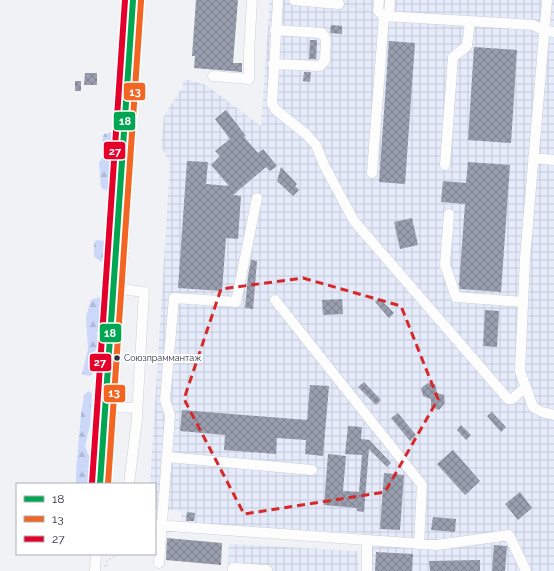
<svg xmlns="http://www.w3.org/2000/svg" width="554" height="571" font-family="Raleway,sans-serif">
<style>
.industrial{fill:url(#industrial-grid)}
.forest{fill:url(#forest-firs)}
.building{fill:url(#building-cross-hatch)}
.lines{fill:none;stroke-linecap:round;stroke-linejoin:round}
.minor-casing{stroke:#cdd0d8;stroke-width:11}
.path{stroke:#dadbdc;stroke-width:1.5;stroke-dasharray:2 2;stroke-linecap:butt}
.minor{stroke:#fdfdfe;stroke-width:10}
.bus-1-casing{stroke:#fff;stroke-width:9}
.bus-2-casing{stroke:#fff;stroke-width:9}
.bus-3-casing{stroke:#fff;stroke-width:9}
.bus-1{stroke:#00a651;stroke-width:6}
.bus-2{stroke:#f26522;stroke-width:6}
.bus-3{stroke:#e4002b;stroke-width:6}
.marked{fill:none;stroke:#d62828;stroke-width:3;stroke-dasharray:8 5;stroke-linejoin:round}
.bus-dot{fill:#2c313e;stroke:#fff;stroke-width:1.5}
.labels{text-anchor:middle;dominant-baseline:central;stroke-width:4;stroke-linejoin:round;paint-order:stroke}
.bus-label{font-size:9px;fill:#2c313e;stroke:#fff;text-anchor:start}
.line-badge{stroke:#fff;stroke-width:1.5}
.badge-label{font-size:11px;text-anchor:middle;font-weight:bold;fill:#fff}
</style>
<defs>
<pattern id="industrial-grid" width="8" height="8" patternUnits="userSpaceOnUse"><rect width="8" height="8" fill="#e5ebfb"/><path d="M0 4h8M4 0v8" fill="none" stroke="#c5cad8"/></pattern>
<pattern id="forest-firs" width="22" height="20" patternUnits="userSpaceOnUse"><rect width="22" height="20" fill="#cbd8fa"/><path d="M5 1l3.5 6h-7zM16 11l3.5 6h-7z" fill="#aebad7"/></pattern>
<pattern id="building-cross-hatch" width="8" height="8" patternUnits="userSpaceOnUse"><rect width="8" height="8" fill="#999eae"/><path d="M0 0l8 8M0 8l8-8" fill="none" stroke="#7d818f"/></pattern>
</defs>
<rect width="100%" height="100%" fill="#f0f2f6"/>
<path class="industrial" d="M270 0H554V571H363L362 533 181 524 182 511 155 508V484H150L170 164 161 146 164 116 182 88 184 79 206 85 261 126Z
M229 544 357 551 359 571H228Z"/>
<path class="forest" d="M112 132V143L108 146 102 141 104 134Z
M104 155 113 158 115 169 108 191 101 188 99 163Z
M97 240 104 241 105 253 102 262 94 257V243Z
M99 297 103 306 99 314 104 329 96 333 100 336 99 345 94 352 96 358V371L90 376 82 374 88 349 86 317 91 300Z
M88 391 92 393 90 425 85 446 92 464V484H76V473L81 414 84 396Z"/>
<path class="building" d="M196 0H238L233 63H242V72L194 68 195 56H192Z
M331 25 342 26V34L330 33Z
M310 40H317L316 59H309Z
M389 41 415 43 405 184 379 182Z
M474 47 517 50 511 143 468 140Z
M304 72H311L310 82 303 81Z
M85 73H97V85H84Z
M75 81H81V91H75Z
M226 110 246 136 244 137 258 153 263 149 277 166 270 171 266 167 233 195 241 196 238 239 226 238 222 291 178 288 187 161 208 162 206 184 229 186 211 165 220 156 215 151 230 139 215 119Z
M468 162 510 165 501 292 460 289 459 285 465 204 441 202 443 181 466 183Z
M281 167 297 184 295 186 299 190 293 196 277 181Z
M412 218 418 245 400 249 394 222Z
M251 260 257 261 253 309 245 308 248 276Z
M379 298 394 313 389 318 375 302Z
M342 299 343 314 323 315 322 300Z
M485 310 499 311 497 347 483 346Z
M364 382 381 400 376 405 358 387Z
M428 383 435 384 437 393 444 395 445 403 439 410 431 407V399L423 396 421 388Z
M310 385 329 386 323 456 305 454 306 440 277 438 276 454 224 450 225 435 180 431 182 410 307 420Z
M492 412 506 427 501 432 487 416Z
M398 413 416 435 410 441 391 418Z
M461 425 471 435 466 440 457 430Z
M348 426 362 427 361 439 370 440V441L391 463 387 467 369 449 364 512 357 511V508L324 505 328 454 346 456 343 491 359 492 362 455 345 454Z
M453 450 480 481 465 495 437 464Z
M384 473 404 475 400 530 380 529Z
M520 492 532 508 518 520 505 504Z
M187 512 195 513 194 521H186Z
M433 517 456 519 455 532 431 530Z
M167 538 222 543 221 565 166 560Z
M494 545 507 546 505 571H492Z
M376 552 413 554 412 571H375Z
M480 560V571H430L429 561Z"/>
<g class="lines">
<defs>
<path id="minor" d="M278 0 272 104 276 110 306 134 316 145 324 165 354 221 508 399H512L526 387
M294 0 339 4
M547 0 525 258 520 371 533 407 542 412 554 415
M384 16 533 25 545 31 554 32
M389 16 390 0
M273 64 320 66 325 60 326 39 322 33 275 30
M213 76 249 79V53L252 0
M533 158 554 160
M445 165 453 57 467 46 470 22
M372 173 384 16 378 11 379 0
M449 214 445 265 456 297 523 302
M275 300 422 485 419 544
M106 407 137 408 138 398 144 292 113 288
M167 457 312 470
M100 484 133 0
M129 484 137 419V408
M155 525 437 545 509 535 526 571
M367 540V571
M159 563 170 415 165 400 174 298 236 302 257 198
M95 571 96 554
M233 571V568L267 570"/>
</defs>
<use href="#minor" class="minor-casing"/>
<path class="path" d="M347 6 369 10
M126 282 144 0
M118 399 124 299
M104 566 107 567V561L118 554"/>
<use href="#minor" class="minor"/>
<defs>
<path id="bus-1" d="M100 484 133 0"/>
<path id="bus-2" d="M108 484 141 1"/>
<path id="bus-3" d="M92 483 125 0"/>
</defs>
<use href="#bus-1" class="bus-1-casing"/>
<use href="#bus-2" class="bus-2-casing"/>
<use href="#bus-3" class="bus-3-casing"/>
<use href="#bus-1" class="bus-1"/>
<use href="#bus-2" class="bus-2"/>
<use href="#bus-3" class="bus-3"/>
</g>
<path class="marked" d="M303 278 401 306 438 399 385 492 244 514 184 399 221 289Z"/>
<circle class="bus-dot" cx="117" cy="358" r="3.5"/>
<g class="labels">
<g class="bus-label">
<text x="124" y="358">Союзпраммантаж</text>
</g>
</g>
<g class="line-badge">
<rect x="123" y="82" width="23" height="19" rx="4" fill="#f26522"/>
<rect x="113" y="111" width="23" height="20" rx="4" fill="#00a651"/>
<rect x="103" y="141" width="23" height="19" rx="4" fill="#e4002b"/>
<rect x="99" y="323" width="23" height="20" rx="4" fill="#00a651"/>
<rect x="89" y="353" width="23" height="19" rx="4" fill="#e4002b"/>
<rect x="103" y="384" width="23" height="19" rx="4" fill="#f26522"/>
</g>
<g class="badge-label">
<text x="135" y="96">13</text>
<text x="125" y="125">18</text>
<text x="115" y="155">27</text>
<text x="110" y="337">18</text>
<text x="100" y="366">27</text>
<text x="114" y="397">13</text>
</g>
<rect x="16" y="483" width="140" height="72" fill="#ffffff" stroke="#abadb2"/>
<rect x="24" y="496" width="20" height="6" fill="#00a651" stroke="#abadb2"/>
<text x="52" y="503" font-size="12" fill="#2c313e">18</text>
<rect x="24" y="516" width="20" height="6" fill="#f26522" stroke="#abadb2"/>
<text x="52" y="523" font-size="12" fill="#2c313e">13</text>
<rect x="24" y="536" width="20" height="6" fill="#e4002b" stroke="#abadb2"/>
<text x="52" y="543" font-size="12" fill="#2c313e">27</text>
</svg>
